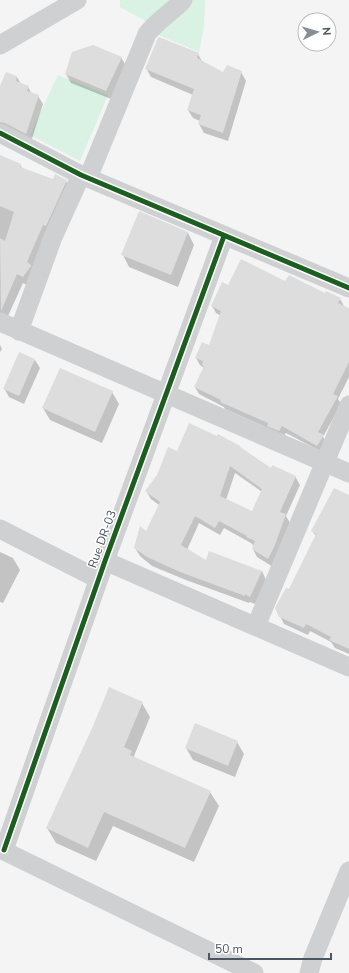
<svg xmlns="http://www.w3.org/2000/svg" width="349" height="973" font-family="'Nunito Sans',sans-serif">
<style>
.green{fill:#d9f2e3}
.shadow{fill:#0003;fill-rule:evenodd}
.building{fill:#ddddde;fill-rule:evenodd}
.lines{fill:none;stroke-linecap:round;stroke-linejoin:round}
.street{stroke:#ced0d2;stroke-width:19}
.cycleway-casing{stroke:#fff;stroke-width:8}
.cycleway{stroke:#1b5e20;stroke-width:5}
.labels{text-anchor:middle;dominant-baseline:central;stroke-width:3;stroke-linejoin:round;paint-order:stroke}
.street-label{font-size:12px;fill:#4a5661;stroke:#fff}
</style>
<rect width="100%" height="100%" fill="#f4f4f4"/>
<path class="green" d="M120 0H183L147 22 120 7Z
M188 0H205L204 27 199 52 156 34Z
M58 75 108 95 80 161 30 135Z"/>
<path class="shadow" d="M73 53 121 57 126 66 111 99 71 83 66 74Z
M198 54 203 63 223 73 241 72 246 81 228 141 204 133 199 124 200 121 193 118 188 110 193 95 151 77 146 68Z
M17 77 21 84 28 87 32 94 38 96 43 104 31 142 0 129V88Z
M0 156 20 165 23 169 53 180 66 181 72 191 29 286 23 283 8 316 0 313Z
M188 233 194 245 178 287 129 267 123 255Z
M285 282 340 299 344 306 349 309V377L338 399 341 404 323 437 327 443 322 452 286 433 283 437 270 429 225 409 224 407 199 394 195 387 204 368 200 365 196 358 210 346 221 316 216 313 212 306 228 286Z
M0 345 2 349 0 352Z
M35 360 40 368 24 404 9 397 4 388Z
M112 392 119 404 102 443 50 420 43 408Z
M241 449 272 469 295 476 300 485 286 516 290 523 273 567 257 557 253 549 254 546 251 543 224 528 220 535 199 523 187 550 206 562 262 571 266 580 255 604 250 602 249 603 186 580 152 566 140 556 135 548 147 532 159 505 151 499 146 491 177 452ZM235 473 262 492 253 513 226 500Z
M349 497V654L335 648 331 642 310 631 308 635 284 624 280 616 289 591 316 536 312 531Z
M0 552 13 558 20 570 3 603 0 602Z
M142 703 150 717 134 756 135 758 210 792 219 806 194 862 113 826 96 861 56 843 47 828Z
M237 742 244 754 235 777 193 760 186 748Z"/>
<path class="building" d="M159 37 199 53 197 58 223 72 227 65 242 71 223 133 198 124 201 115 187 110 194 89 145 69 157 40Z
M93 45 122 57 106 91 65 74 72 52Z
M6 72 17 76 16 81 29 86 27 91 39 95 26 134 5 123 0 122V86Z
M0 155 21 164 20 167 53 179 55 174 67 180 46 226 43 225 27 262 31 265V266L23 277 17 274 1 311 0 238 5 241 14 212 0 206Z
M139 211 188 232 171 275 121 255Z
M241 259 285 281 289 275 325 293 326 291 341 298 338 303 349 308V362L333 394 338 396 318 432 324 435 317 446 282 426 279 431 267 426 268 423 220 402 221 400 194 387 204 366 202 365 203 361 195 358 202 342 209 345 221 311 211 306 222 282 228 285Z
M19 352 35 359 19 396 3 389Z
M60 368 113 391 95 432 42 408Z
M189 423 217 436 218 434 240 446V447L271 468 272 465 296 476 280 512 286 514 275 545 268 559 252 549 255 541 246 537 247 536 219 521 215 528 195 516 181 545 206 560 209 551 262 571 250 597 245 594V596L180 572 147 557 134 548 140 526 146 531 160 502 145 491 157 475 168 447 177 451ZM230 466 262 489 252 511 220 496Z
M334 488 349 495V649L329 640 331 637 306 624 304 628 279 617 275 608 286 588 289 589 316 534 311 531Z
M109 687 143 702 124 747 132 751 130 755 211 791 185 848 104 812 88 848 46 828 93 726Z
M195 723 238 741 228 766 185 748Z"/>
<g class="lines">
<path class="street" d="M0 45 77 0
M0 133 81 175 349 288
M88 178 147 34C157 21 172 12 183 0
M0 322 349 473
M19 331 53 237 81 175
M0 529 98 579
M105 561 349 667
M256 626 349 405
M0 849 254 973
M4 850 105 561 224 236
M309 973 313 958 349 871"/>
<defs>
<path id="cycleway" d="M0 133 81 175 349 288
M4 850 105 561 224 236"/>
</defs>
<use href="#cycleway" class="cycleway-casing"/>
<use href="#cycleway" class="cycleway"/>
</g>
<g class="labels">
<g class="street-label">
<text transform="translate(102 539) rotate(-70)">Rue DR-03</text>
</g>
</g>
<g transform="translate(317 32) rotate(85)"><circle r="19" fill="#ffffff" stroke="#b7bbc0"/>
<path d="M0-3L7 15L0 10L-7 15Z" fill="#868d94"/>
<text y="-6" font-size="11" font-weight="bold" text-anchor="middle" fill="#4a5661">N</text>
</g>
<path d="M209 953v6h122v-6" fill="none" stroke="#4a5661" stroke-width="2"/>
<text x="215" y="953" font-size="12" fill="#4a5661" stroke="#ffffff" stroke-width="3" paint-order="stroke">50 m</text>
</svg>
